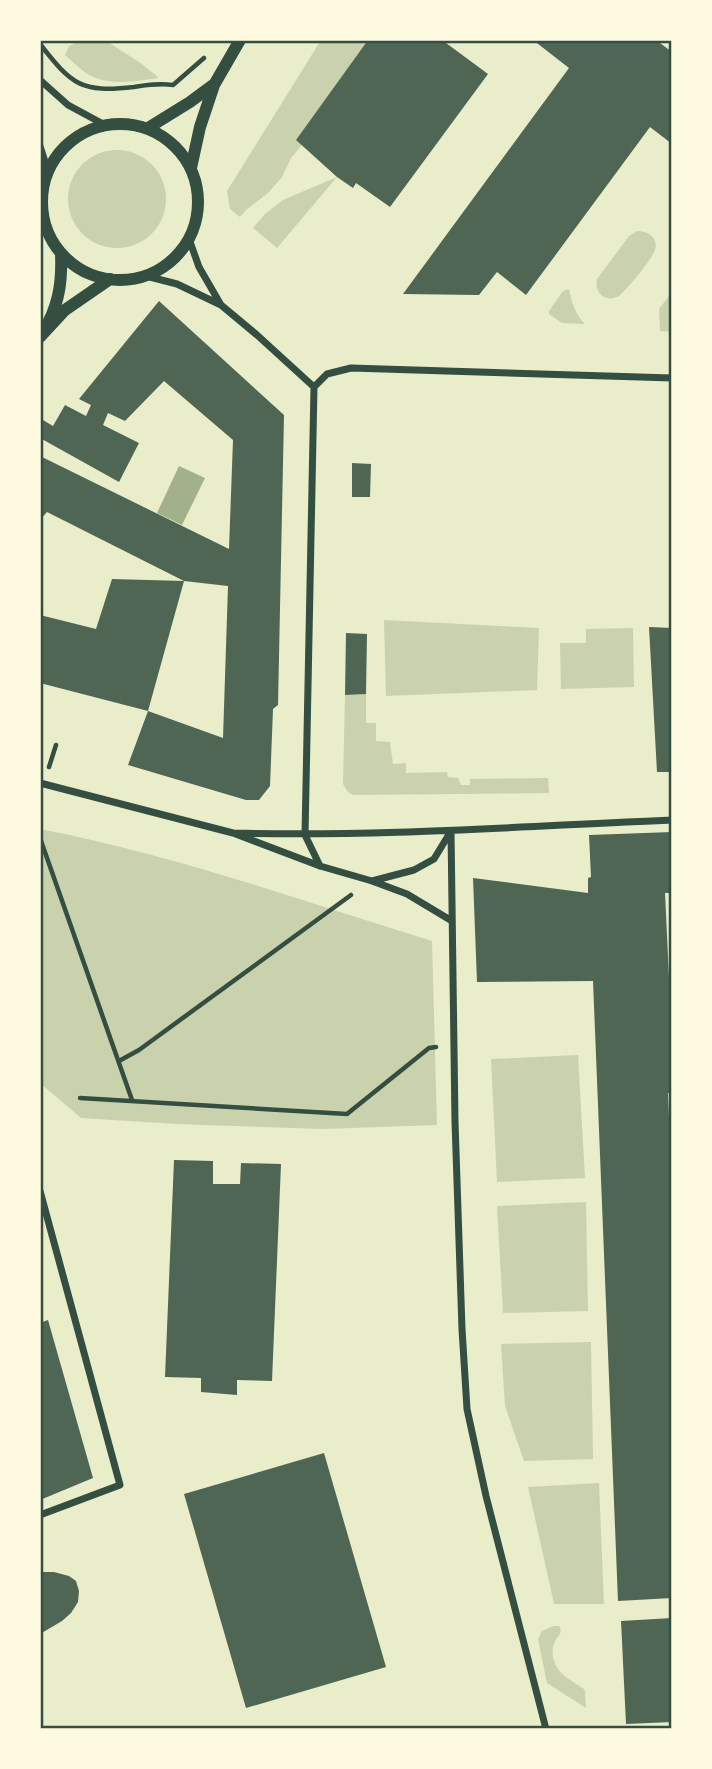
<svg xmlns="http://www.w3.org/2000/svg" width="712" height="1769" font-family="'Alegreya Sans',sans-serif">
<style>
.green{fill:#cad2ad}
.water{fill:#a3b18a}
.building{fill:#4f6655}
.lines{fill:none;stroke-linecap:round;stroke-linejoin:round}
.path{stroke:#344e41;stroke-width:4.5}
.minor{stroke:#344e41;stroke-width:7}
.tertiary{stroke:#344e41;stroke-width:12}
.neatline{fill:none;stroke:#344e41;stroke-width:2.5}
</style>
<rect width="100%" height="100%" fill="#e9edc9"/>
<path class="green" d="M82 40H105L142 64 159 78C136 81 107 87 86 73 79 68 72 61 65 55L69 46Z
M321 40H368L297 139 302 145 291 158 282 177 268 193 246 210 240 217 230 209 227 191Z
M68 199a49 49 0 1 1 98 0a49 49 0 1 1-98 0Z
M337 177 277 248 253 228 265 214 283 200Z
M637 231C649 231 660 239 654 252 649 263 629 287 619 296 606 303 594 294 597 279L629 236Z
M569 289C572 303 575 314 585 324L562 323 549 314V311L563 291Z
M672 292V332L660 331 659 309Z
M384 620 539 628 537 690 386 696Z
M633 628 634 687 561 689 560 643H586V629Z
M366 694V723H376V741L390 742 393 764 406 763V773L447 772 448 777 458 778 461 785H470V779L548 778 549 793 353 795 347 791 343 784 345 695Z
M40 829C174 855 303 901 432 941L437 1125 323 1129 176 1124 81 1118 40 1083Z
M578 1055 585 1178 497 1182 491 1059Z
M586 1202 588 1311 503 1313 497 1206Z
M591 1342 593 1459 524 1461 505 1406 501 1344Z
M599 1483 604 1604H554L528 1487Z
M553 1626H559C563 1634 559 1634 555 1641 553 1645 552 1652 553 1657 557 1675 570 1679 584 1689L585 1691 586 1708 547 1683 538 1639 542 1631Z"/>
<path class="water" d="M179 466 205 478 182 525 157 513Z"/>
<path class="building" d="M368 40H442L488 74 390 207 356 183 353 188 337 177 296 140Z
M533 40H656L672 52V144L650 127 526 295 497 272 479 295 403 294 569 68Z
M159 301 284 415 278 705 273 709 270 786 259 800H246L128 765 148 711 223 738 228 586 184 581 148 711 40 683V615L96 629 112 579 184 581 47 512 40 520V456L229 549 233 440 164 381 125 421 108 413 103 425 139 443 119 482 40 438V426L43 420 53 426 65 405 86 416 91 405 79 399Z
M352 463 371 464 370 497H352Z
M649 627 672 628V772H657Z
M346 633 367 634 366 694 345 695Z
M672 832V893H665L672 1042V1093H668L672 1192V1598L618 1601 593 981 477 982 473 878 588 893V878L591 877 589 835Z
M174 1160 213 1161V1184H240L241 1163 281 1164 272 1381 237 1380V1395L201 1392V1378L165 1377Z
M48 1320 93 1478 40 1500V1323Z
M324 1453 386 1667 246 1708 184 1494Z
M40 1572H54L69 1576 76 1581 79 1591 78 1602 71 1613 62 1621 40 1634Z
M672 1618V1722L626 1724 621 1621Z"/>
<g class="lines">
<path class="path" d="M40 44C72 85 81 93 134 87 147 85 159 83 173 85L204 58
M49 767 56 745
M40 838 132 1100
M119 1061 139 1050 351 895
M80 1098 347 1114 429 1048 436 1047"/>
<path class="minor" d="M40 80 68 105 105 125
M40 146 48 171
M189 239 199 267 221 305
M146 276 177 284 221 305 257 335 314 387
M314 387 305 835 320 866
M314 387 327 374 351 368 672 378
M40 783 233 833 320 866 372 881 407 894 452 921
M451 831 455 1122 462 1329 467 1409 486 1496 546 1729
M233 833C379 837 526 826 672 820
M372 881 414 870 434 859 451 831
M40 1191 120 1485 40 1515"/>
<path class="tertiary" d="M42 202a78 78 0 1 1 156 0a78 78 0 1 1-156 0Z
M148 128 190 102 213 85
M191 168 200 127 214 85 240 40
M48 323C60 300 62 278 61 253
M40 337 65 310 110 279"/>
</g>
<rect width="712" height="1769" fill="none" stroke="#fefae0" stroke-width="84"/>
<rect x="42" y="42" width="628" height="1685" class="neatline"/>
</svg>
